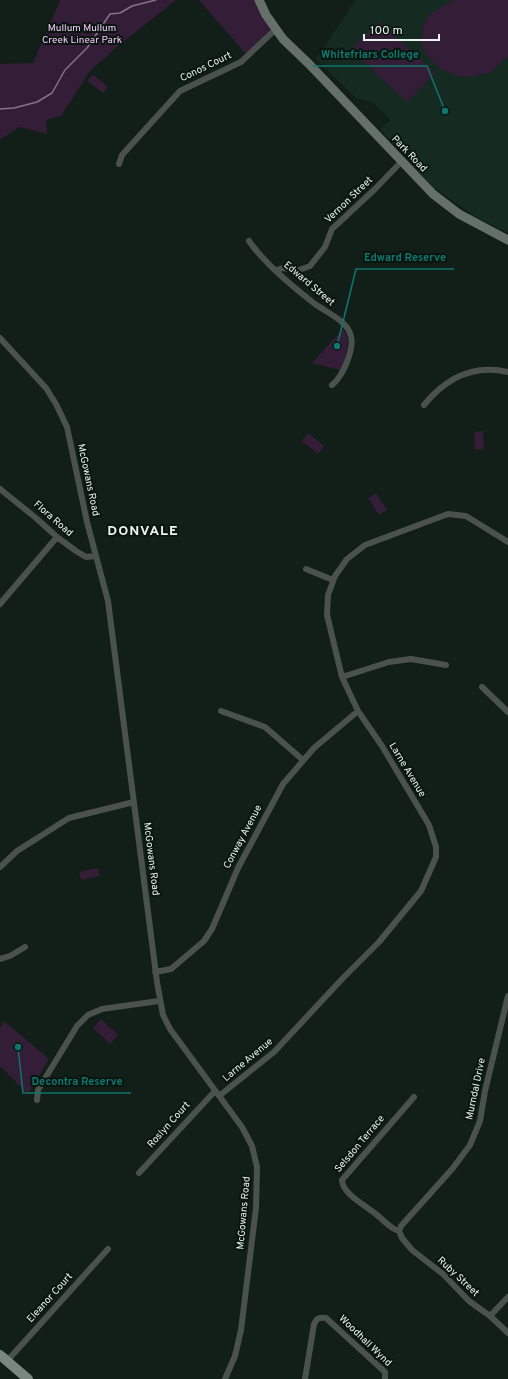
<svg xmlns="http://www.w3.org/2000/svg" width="508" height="1379" font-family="Overpass,sans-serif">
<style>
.built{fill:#152a20}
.green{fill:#341d37}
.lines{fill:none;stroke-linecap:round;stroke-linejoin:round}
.stream{stroke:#86718a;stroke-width:1.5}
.street{stroke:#4b524e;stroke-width:6}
.secondary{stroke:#65706a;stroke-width:9}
.primary{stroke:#79877f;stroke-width:10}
.labels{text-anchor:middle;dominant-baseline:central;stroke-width:4;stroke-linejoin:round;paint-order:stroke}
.park-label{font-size:10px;fill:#fbcdfe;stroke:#09160f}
.street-label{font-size:10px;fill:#ebf4ef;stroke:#09160f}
.district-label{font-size:14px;font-weight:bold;letter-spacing:1px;fill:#ebf4ef;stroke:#09160f}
.leader{fill:none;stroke:#0f766e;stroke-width:1.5}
.callout-dot{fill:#0f766e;stroke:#09160f;stroke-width:1.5}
.callout-label{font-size:11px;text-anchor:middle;font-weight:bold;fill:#0f766e;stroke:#09160f;stroke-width:4;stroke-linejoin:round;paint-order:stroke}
</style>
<rect width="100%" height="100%" fill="#111f18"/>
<path class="built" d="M356 0H508V233L473 215 433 187 380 129 390 120 373 102 356 98 316 59Z"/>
<path class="green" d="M60 0H176L118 46 90 71 61 116 46 120 47 134 19 127 0 140V64L33 63Z
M199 0H255L257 6 270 27V31L246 54Z
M453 0H508V56L491 72 471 77 457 76 441 69 430 59 422 47 423 26 429 15Z
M379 21 435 73 407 102 351 50Z
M93 74 108 87 103 93 87 81Z
M343 329C352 339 346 358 340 370L312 363Z
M483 431 484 449 475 450 474 432Z
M308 433 324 446 318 454 302 441Z
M376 493 387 510 379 515 368 498Z
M98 868 100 876 81 880 79 872Z
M101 1019 118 1035 110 1044 93 1028Z
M4 1021 49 1059 28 1094 0 1066V1029Z"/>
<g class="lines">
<path class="stream" d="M0 109 14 108 37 102 52 93 65 70 87 48 110 14 120 13 132 6 156 0"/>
<path class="street" d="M119 164 122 155 180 91 241 62 276 29
M249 241C265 264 293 287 315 304 326 312 345 320 350 333 356 347 343 376 332 385
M277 270 283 268 299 270 310 266 325 247 332 229 375 189 401 162
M0 338 46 388 56 404 67 427 87 522 108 601 157 982 163 1015 170 1029 242 1127 252 1146 257 1167 256 1208 241 1330 235 1356 225 1379
M424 405C446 378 473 364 508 372
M0 489 36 518 57 537 76 551 86 557 95 556
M306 569 333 580
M0 604 57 537
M342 677 389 662 411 659 446 665
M482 687 508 712
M221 711 265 727 303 760
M0 867 17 851 69 818 134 802
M0 959 10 956 25 947
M155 972 171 969 204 941 212 929 238 868 283 784 314 748 358 711
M219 1096 274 1052 343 978 379 942 421 891 436 857V847L429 825 382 746 358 711 342 677 327 615 328 595 335 576 347 559 365 545 448 514 466 516 508 542
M37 1100 38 1090 77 1026 88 1015 102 1009 159 1001
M139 1173 215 1091
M399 1231 401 1226 453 1168 470 1145 480 1121 485 1091 508 996
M399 1231C389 1228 385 1221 377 1215 368 1207 342 1194 342 1180L414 1097
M399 1231 402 1238 412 1250 443 1274 469 1301 490 1316 508 1333
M490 1316 508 1297
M7 1361 108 1249
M305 1379 314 1324C317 1318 319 1317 326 1318L385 1372V1379"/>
<path class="secondary" d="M259 0 266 15 283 39 309 64 433 194 459 214 508 240"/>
<path class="primary" d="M0 1355 28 1379"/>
</g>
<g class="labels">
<g class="park-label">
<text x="82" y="28">Mullum Mullum<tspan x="82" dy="12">Creek Linear Park</tspan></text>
</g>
<g class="street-label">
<text transform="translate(206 67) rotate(-26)">Conos Court</text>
<text transform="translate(409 154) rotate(46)">Park Road</text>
<text transform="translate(349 200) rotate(-44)">Vernon Street</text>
<text transform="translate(309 284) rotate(40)">Edward Street</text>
<text transform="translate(88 480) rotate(78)">McGowans Road</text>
<text transform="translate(53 519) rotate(41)">Flora Road</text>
<text transform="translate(407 770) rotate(59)">Larne Avenue</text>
<text transform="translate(243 837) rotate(-62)">Conway Avenue</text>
<text transform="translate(151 859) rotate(83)">McGowans Road</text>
<text transform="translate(248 1060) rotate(-40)">Larne Avenue</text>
<text transform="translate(476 1089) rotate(-78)">Murndal Drive</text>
<text transform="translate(169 1125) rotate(-48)">Roslyn Court</text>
<text transform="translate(360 1144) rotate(-50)">Selsdon Terrace</text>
<text transform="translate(244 1213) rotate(-85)">McGowans Road</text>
<text transform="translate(458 1277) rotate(43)">Ruby Street</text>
<text transform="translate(50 1298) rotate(-48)">Eleanor Court</text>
<text transform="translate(365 1341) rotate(44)">Woodhall Wynd</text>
</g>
<g class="district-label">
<text x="143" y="531">DONVALE</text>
</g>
</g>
<path class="leader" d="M445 111L427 66H313M337 346L356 269H454M18 1047L23 1093H131"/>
<g class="callout-dot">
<circle cx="445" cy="111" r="4"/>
<circle cx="337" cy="346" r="4"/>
<circle cx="18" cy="1047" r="4"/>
</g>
<g class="callout-label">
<text x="370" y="58">Whitefriars College</text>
<text x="405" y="261">Edward Reserve</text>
<text x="77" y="1085">Decontra Reserve</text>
</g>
<path d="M364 34v6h75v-6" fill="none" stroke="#ebf4ef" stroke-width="2"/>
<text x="370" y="34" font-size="12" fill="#ebf4ef" stroke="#09160f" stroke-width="3" paint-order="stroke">100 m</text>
</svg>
